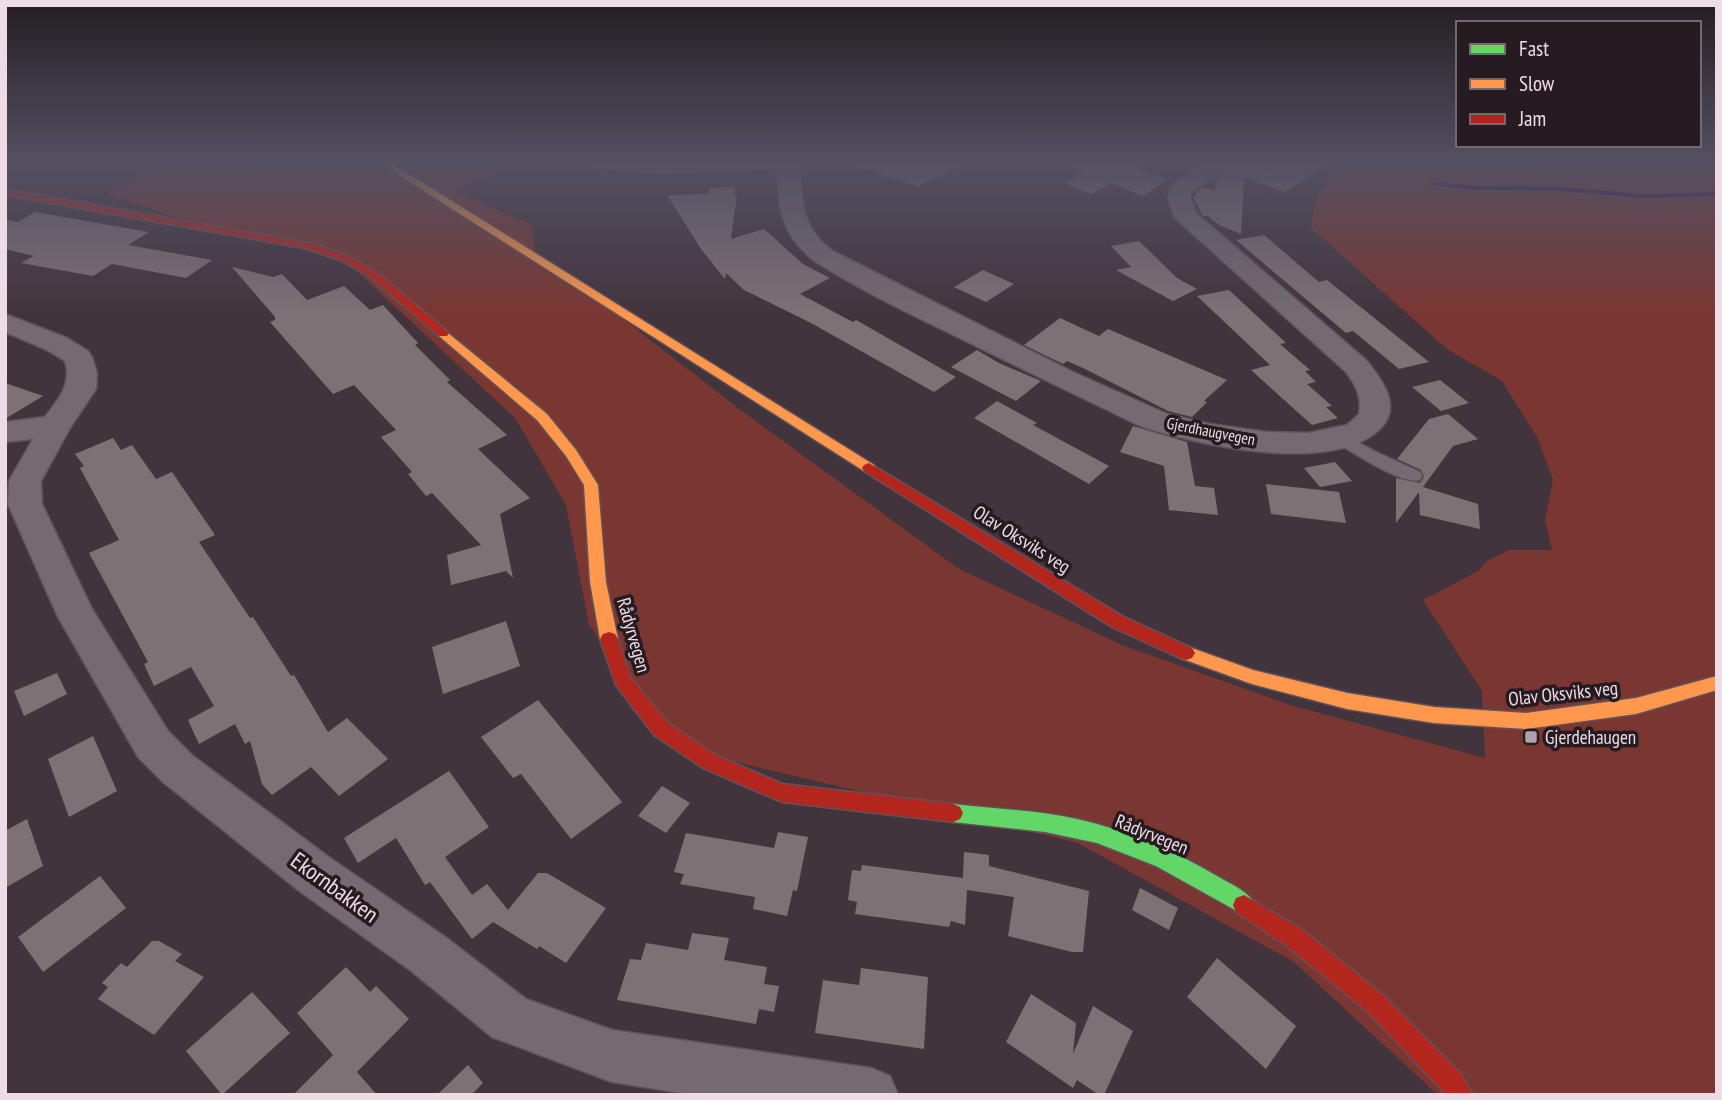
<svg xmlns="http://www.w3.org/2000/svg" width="1722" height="1100" font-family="'PT Sans Narrow',sans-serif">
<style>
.green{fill:#7a3732}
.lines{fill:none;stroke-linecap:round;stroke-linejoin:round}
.stream{fill:#2b1453;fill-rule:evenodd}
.building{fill:#7e7176}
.lane-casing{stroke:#60525b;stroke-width:3}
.street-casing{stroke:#60525b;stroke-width:3}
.fast-casing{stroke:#60525b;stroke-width:3}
.slow-casing{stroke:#60525b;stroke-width:3}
.jam-casing{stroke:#60525b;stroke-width:3}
.lane{fill:#756a71;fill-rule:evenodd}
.street{fill:#756a71;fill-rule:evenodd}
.fast{fill:#63d668;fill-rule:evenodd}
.slow{fill:#ff974d;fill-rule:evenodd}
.jam{fill:#b3261e;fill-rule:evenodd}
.poi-dot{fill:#b1a1ab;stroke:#271b22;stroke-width:2.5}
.labels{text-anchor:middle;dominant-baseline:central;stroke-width:7;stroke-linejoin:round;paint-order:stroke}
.far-street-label{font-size:16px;fill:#eddce6;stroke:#271b22}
.street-label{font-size:19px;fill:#eddce6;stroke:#271b22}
.poi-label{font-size:19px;fill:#eddce6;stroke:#271b22;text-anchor:start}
.near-street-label{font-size:23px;fill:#eddce6;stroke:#271b22}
</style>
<rect width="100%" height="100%" fill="#42343d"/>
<path class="green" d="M165 161H515L455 191 532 225 535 251 746 414 959 569 1122 645 1290 705 1485 758 1482 691 1423 600 1480 570 1487 561 1509 550H1552L1545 520 1553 480 1537 437 1502 381 1447 349 1310 227 1318 193 1343 161H1717V1095H1438L1294 962 1078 843 672 747 589 624 566 505 515 418 334 250 171 216 107 194Z"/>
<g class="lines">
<path class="stream" d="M1431 182 1476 186 1560 187 1643 194 1717 192V196L1643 198 1560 191 1476 190 1429 185V183Z"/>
</g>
<path class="building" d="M855 161H972L918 186 854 166Z
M1057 161H1152L1137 169 1167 180 1143 196 1111 183 1091 194 1063 183 1083 173Z
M1236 161H1334L1285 192 1244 177 1241 234 1219 225 1208 216H1203L1193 197 1201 188 1215 190V179L1231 168Z
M735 187 734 195H737L731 239 764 229 803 264 830 278 800 294 853 322 856 320 956 377 934 392 811 323 744 290 726 273 725 279 701 249 667 195 709 194 710 188Z
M35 212 149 232 128 245 212 260 186 278 112 264 93 276 21 263 34 256 5 249V219L18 222Z
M1264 235 1319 282 1327 280 1429 362 1399 369 1353 331 1346 333 1236 240Z
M1139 241 1177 278 1197 289 1173 301 1116 270 1131 267 1111 246Z
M232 267 273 277 282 274 307 300 344 286 370 310 383 305 418 343 415 345 450 380 447 382 507 435 478 449 530 498 500 514 513 578 506 571 451 585 447 555 481 545 432 493 426 496 408 474 412 472 381 437 396 430 354 385 333 394 270 322 275 320V317Z
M983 270 1014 284 986 302 954 287Z
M1229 290 1286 343 1280 344 1310 370 1305 371 1316 382 1307 384 1332 406 1326 407 1338 418 1312 425 1251 370 1270 365 1197 296Z
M1060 318 1099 336 1108 329 1227 380 1204 401 1207 402 1192 417 1168 411 1083 368 1067 361 1063 364 1024 345Z
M977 350 999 363 1041 381 1016 401 951 367Z
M1440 380 1469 403 1441 411 1412 387Z
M5 383 43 396 5 419Z
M997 401 1037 423 1033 425 1109 466 1089 484 974 418Z
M1448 414 1478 439 1453 446 1423 487 1478 504 1480 529 1420 515 1419 492 1396 523V478L1420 483 1424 477 1421 470 1397 459 1429 419Z
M1133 426 1187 442 1195 486 1214 488 1218 515 1169 510 1164 466 1120 452Z
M113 438 121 450 132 445 156 479 172 472 215 535 199 542 250 618 253 617 291 676 294 675 328 732 347 718 388 759 339 796 311 767 272 795 262 784 250 741 245 744 235 724 199 744 188 720 214 706 191 667 154 686 144 664 148 662 89 553 119 540 80 468 84 466 75 454Z
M1335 462 1352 481 1320 487 1304 468Z
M1266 484 1339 492 1346 523 1271 514Z
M506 621 520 666 443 694 432 647Z
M57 673 67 694 24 716 14 691Z
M538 700 622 802 571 839 521 774 513 778 481 737Z
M93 736 117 791 69 817 48 759Z
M449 771 489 827 445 857 472 895 487 884 508 910 538 873H547L606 908 566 963 539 946 537 949 493 922 472 939 430 882 425 885 396 838 358 863 344 838Z
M662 786 690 803 666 833 638 816Z
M27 819 43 866 5 888V831Z
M778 832 808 837 797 891 793 890 787 916 753 909 755 897 680 884 684 874 674 872 686 833 774 848Z
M964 852 989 855V866L1089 891 1083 952H1072L1008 936 1014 897 967 890 965 925 951 921 949 927 855 914 857 902 848 900 852 870 861 871 862 865 963 878Z
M100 876 126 908 43 972 18 937Z
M1140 888 1178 908 1169 930 1132 910Z
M692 933 729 938 724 960 767 967 764 984 779 986 774 1012 759 1009 756 1024 617 1000 630 959 641 960 646 943 688 950Z
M152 941H159L182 954 175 961 204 977 154 1035 98 999 108 987 102 983 121 963 127 967Z
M1217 958 1296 1026 1266 1069 1187 997Z
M346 967 370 992 376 986 409 1019 357 1072 377 1095H293L333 1055 297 1013Z
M861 968 928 977 924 1049 815 1033 823 980 859 985Z
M252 992 290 1033 222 1095 186 1051Z
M1031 994 1076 1023 1073 1054 1093 1006 1133 1031 1104 1095H1099L1077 1080 1073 1088 1006 1042Z
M468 1065 483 1083 471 1095H437Z"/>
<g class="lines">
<defs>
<path id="lane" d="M1340 432 1374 451 1420 472 1422 476 1420 480C1401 485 1351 451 1334 441L1332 437Z"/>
<path id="street" d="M581 161H799C803 199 798 223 831 250L1073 372 1167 414 1210 424 1267 432 1308 433 1347 425 1359 414C1362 397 1356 385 1346 372L1174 217 1168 197 1174 183 1208 161H1233L1230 166 1192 191 1190 197 1197 214 1366 360C1382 380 1403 406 1380 429 1333 474 1206 446 1149 429 1133 424 1117 414 1101 407 1066 390 1031 373 996 356 935 325 870 297 813 260 780 232 779 209 777 168L662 173 592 167 584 166Z
M5 314 67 338 88 351 92 357 97 373 96 389 70 428 41 481 42 504 92 609 168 731 193 756 330 858 444 936 526 999 612 1030 871 1068 890 1076 898 1095H694L612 1082 492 1037 410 970 298 890 163 782 138 757 57 615 8 504 9 481 33 439 5 442V422L45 417C59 398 72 385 65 361L47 350 5 332Z"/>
<path id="fast" d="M953 804C994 809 1036 810 1077 819 1126 830 1174 851 1217 876 1230 884 1249 891 1255 905L1252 912 1244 915 1156 866 1097 843 1045 832 953 822 946 819 943 813 946 807Z"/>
<path id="slow" d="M377 161H388L874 465 876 468 874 471H864Z
M443 329 547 414 576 450 598 485 606 582 618 639 615 644 609 646 603 644 600 639 590 582 584 485 566 456 537 420 439 336 437 333Z
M1186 646 1253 670 1347 693 1434 707 1526 713 1636 698 1717 676V690L1636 714 1526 729 1434 723 1347 709 1252 684 1180 658 1177 653 1180 648Z"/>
<path id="jam" d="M5 189 310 243 348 256 377 272 449 333 447 336H439L369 276 340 260 304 248 5 195Z
M869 463 1124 617 1192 648 1195 653 1192 658 1186 660 1180 658 1112 627 864 471 862 468 864 465Z
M609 632 615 634 618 639 630 677 668 723 717 756 783 784 953 804 960 807 963 813 960 819 953 822 782 802 703 768 654 735 616 685 600 639 603 634Z
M1244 895 1303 930 1384 996 1460 1073 1473 1095H1447L1368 1012 1287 946 1236 912 1233 905 1236 898Z"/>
</defs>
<use href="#lane" class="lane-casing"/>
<use href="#street" class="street-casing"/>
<use href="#fast" class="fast-casing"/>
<use href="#slow" class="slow-casing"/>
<use href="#jam" class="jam-casing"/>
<use href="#lane" class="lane"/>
<use href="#street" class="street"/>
<use href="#fast" class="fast"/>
<use href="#slow" class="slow"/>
<use href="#jam" class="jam"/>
</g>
<linearGradient id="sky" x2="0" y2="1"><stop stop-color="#241d22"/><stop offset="0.51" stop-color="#545062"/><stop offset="1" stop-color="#545062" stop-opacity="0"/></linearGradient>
<rect width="1722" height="315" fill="url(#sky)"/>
<rect class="poi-dot" x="1524" y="730" width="14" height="14" rx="3.5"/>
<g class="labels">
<g class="far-street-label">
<text transform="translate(1211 431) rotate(11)">Gjerdhaugvegen</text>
</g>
<g class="street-label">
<text transform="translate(1022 539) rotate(32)">Olav Oksviks veg</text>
<text transform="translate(634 635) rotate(74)">Rådyrvegen</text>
<text transform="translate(1563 693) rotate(-6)">Olav Oksviks veg</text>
<text transform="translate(1152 834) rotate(22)">Rådyrvegen</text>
</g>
<g class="poi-label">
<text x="1545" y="737">Gjerdehaugen</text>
</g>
<g class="near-street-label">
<text transform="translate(335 887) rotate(36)">Ekornbakken</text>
</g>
</g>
<rect width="1722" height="1100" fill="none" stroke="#eddce6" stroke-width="14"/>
<rect x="1456" y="21" width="245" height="126" fill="#271b22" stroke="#766870" stroke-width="2"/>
<rect x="1470" y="44" width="35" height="10" fill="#63d668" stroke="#766870" stroke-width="2"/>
<text x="1519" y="56" font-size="21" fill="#eddce6">Fast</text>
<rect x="1470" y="79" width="35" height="10" fill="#ff974d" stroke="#766870" stroke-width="2"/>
<text x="1519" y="91" font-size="21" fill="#eddce6">Slow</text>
<rect x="1470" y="114" width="35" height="10" fill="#b3261e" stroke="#766870" stroke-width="2"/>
<text x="1519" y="126" font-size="21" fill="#eddce6">Jam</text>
</svg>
